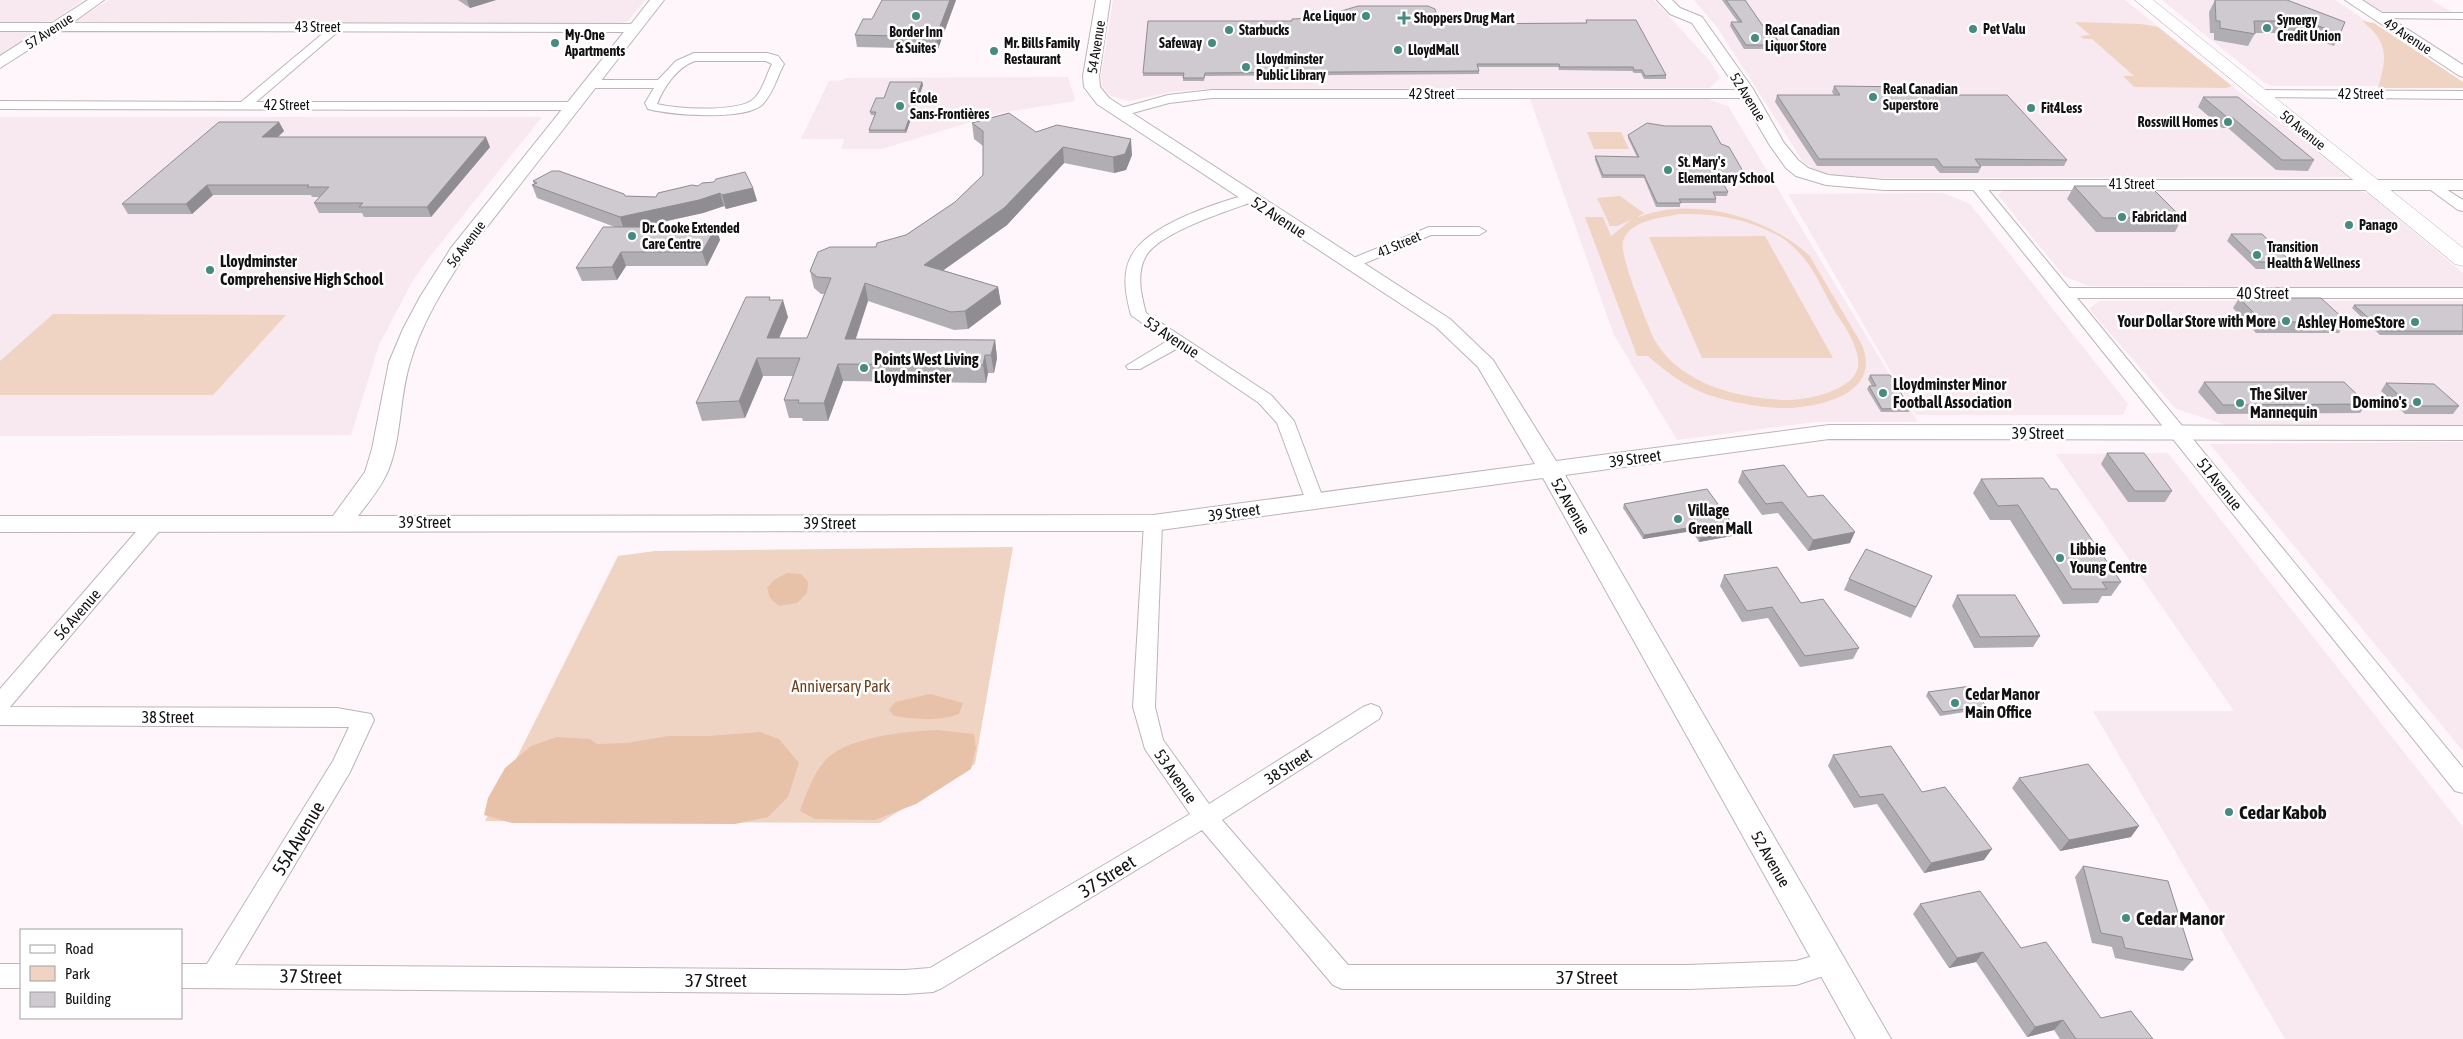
<svg xmlns="http://www.w3.org/2000/svg" width="2463" height="1039" font-family="'Asap Condensed',sans-serif">
<style>
.built{fill:#f8e8ef}
.green{fill:#efd4c4;fill-rule:evenodd}
.forest{fill:#e8c1a9}
.lines{fill:none;stroke-linecap:round;stroke-linejoin:round}
.minor-casing{stroke:#bcb4b8;stroke-width:2}
.tertiary-casing{stroke:#bcb4b8;stroke-width:2}
.primary-casing{stroke:#bcb4b8;stroke-width:1}
.minor{fill:#fff;fill-rule:evenodd}
.tertiary{fill:#fff;fill-rule:evenodd}
.primary{fill:#fff;fill-rule:evenodd}
.wall{fill:#b1aeb3}
.shaded-wall{fill:#908d92}
.building{fill:#cecad0;stroke:#908d92}
.poi-dot{fill:#468b80;stroke:#fff;stroke-width:2}
.labels{text-anchor:middle;dominant-baseline:central;stroke-width:5;stroke-linejoin:round;paint-order:stroke}
.far-poi-label{font-size:14px;font-weight:bold;fill:#131112;stroke:#fff;text-anchor:start}
.far-street-label{font-size:14px;fill:#131112;stroke:#fff}
.street-label{font-size:16px;fill:#131112;stroke:#fff}
.poi-label{font-size:16px;font-weight:bold;fill:#131112;stroke:#fff;text-anchor:start}
.park-label{font-size:16px;fill:#6e3c18;stroke:#fff}
.near-poi-label{font-size:19px;font-weight:bold;fill:#131112;stroke:#fff;text-anchor:start}
.near-street-label{font-size:19px;fill:#131112;stroke:#fff}
</style>
<rect width="100%" height="100%" fill="#fef6fa"/>
<path class="built" d="M0 0H83L54 20 35 24H0Z
M109 0H645L628 21 617 25 77 24 76 21Z
M1113 0H1654L1710 61 1720 78 1710 88 1204 89 1171 92 1129 101 1111 96 1102 86 1101 76Z
M1694 0H2125L2232 86 2351 177 1862 178 1840 177 1819 172 1804 163 1717 27Z
M2162 0H2335L2463 86H2274L2266 84Z
M2360 0H2432L2453 13H2383L2376 11Z
M0 31H27L33 34 0 56Z
M1068 77 1075 101 1000 113 882 149H841L844 139H801L829 81 844 80 845 78Z
M1530 99H1708L1728 106 1918 422H1815L1677 440 1614 335Z
M0 117H542L428 259 412 282 379 345 351 435 0 436Z
M2352 189 2369 194 2463 273V288L2089 286 2064 276 1998 195 2004 190Z
M1943 193 1970 204 2128 404 2123 415H1916L1788 194Z
M2099 301H2463V425H2227L2176 409 2089 309Z
M2463 442V751L2210 444Z
M2168 453 2463 827V1039H2285L2093 711H2234L2056 454Z"/>
<path class="green" d="M2362 21 2374 23 2463 82V88H2378C2387 57 2389 42 2362 21Z
M2075 22 2141 24 2158 27 2232 86 2226 88 2134 87 2123 76H2134L2092 39H2084L2080 36 2090 35Z
M1587 132H1621L1629 149H1594Z
M1620 196 1644 213 1636 218C1693 195 1765 216 1809 255L1861 343C1883 391 1826 406 1789 408 1766 409 1728 402 1706 394 1685 386 1665 371 1648 356H1637L1585 217H1603L1611 236 1631 220 1617 226H1610L1597 198ZM1679 214C1712 213 1747 218 1777 235 1787 240 1796 249 1803 257 1816 272 1825 294 1835 312 1842 322 1850 333 1854 345 1857 351 1859 360 1858 367 1853 392 1803 401 1783 400 1746 398 1706 390 1677 366 1668 359 1658 347 1653 337 1646 320 1619 255 1623 241 1630 220 1661 218 1679 214Z
M1765 236 1833 358H1702L1649 237Z
M53 314 286 315 213 395H0V361Z
M1013 547 975 764 880 823 485 821 618 556 655 551Z"/>
<path class="forest" d="M787 573 801 574 808 582 807 593 797 603 779 606 770 598 767 588 774 580Z
M930 694 963 703 959 714C937 722 917 719 894 716L889 710 895 702Z
M938 730 974 734 976 748 971 769 916 804 875 820 815 819 800 811C806 795 812 776 824 762 843 737 908 731 938 730Z
M760 732 779 739 799 763 788 797 768 817 735 824 512 823 484 815 488 798 505 768 531 746 557 737 590 739 597 744 627 743 668 736H708Z"/>
<g class="lines">
<defs>
<path id="minor" d="M2377 13H2463V19L2373 18V14Z
M337 24 343 27 341 29 256 102H574L580 106 574 110 0 109V101L241 102 333 25Z
M694 53H767L778 56 784 64C777 77 773 94 762 105 743 121 671 115 648 109L645 103 654 88H591L585 84 591 80H658L676 61ZM695 61H766L772 64C766 75 762 94 751 101 733 112 677 109 657 104 664 87 677 67 695 61Z
M1212 90H1748L1754 94 1748 98H1212L1169 103 1118 117 1112 113 1114 110 1168 95Z
M2259 90 2463 91V99L2255 97 2253 94 2255 91Z
M1976 180 1981 181 2069 288H2463V298H2077L2463 768V793L2455 791 1971 187 1969 184Z
M2433 181 2463 200V211L2458 210 2428 188 2426 185 2428 182Z
M1250 194 1255 195 1257 198 1255 201C1228 211 1160 232 1146 256 1136 273 1141 295 1146 313L1271 395 1294 421 1324 501 1322 505 1315 507 1308 505 1306 501 1277 423 1259 403 1178 348 1140 369H1128L1126 366 1167 341 1131 315C1126 296 1121 273 1132 255 1148 225 1218 202 1250 194Z
M1429 227H1479L1486 231 1479 235H1431L1356 267H1346L1344 264 1346 261Z
M1153 517 1160 518 1162 523 1155 707 1163 740 1209 804 1363 707 1371 704 1379 707 1382 713 1379 719 1222 820 1348 965H1688L1796 961 1830 951 1839 955 1843 963 1839 971 1796 985 1688 989H1342L1333 985 1202 830 942 988 933 992 905 994 181 988V964H207L333 761 349 727 0 725V689L147 519 154 518 161 519 163 524 161 529 10 707 337 708 371 714 374 720 350 772 235 965 905 970 930 968 1190 814 1145 749 1133 707 1144 523 1146 518Z
M0 964H21V988H0Z"/>
<path id="tertiary" d="M88 0H104L72 23 631 24 650 0H664L465 255C443 289 421 324 410 363 399 398 402 437 388 471 381 487 369 502 358 516L1153 515 1535 464 1478 367 1436 327 1097 104 1084 87 1083 76 1096 0H1110L1099 76 1100 87 1109 98 1450 319 1493 360 1556 461 1829 425 2463 426V440L1829 439 1565 475 1891 1039H1856L1543 478 1153 531 0 532V516H333L365 472 372 449 389 362 403 329 420 297 451 248 624 32 58 31 0 68V56L39 31H0V23H52Z
M1657 0H1672L1680 8 1702 17 1753 89 1784 143 1798 160 1808 168 1828 175 1884 180H2463V190H1884L1826 185 1796 176 1786 168 1769 144 1737 89 1692 23 1670 14Z
M2345 0H2362L2463 65V77L2458 75Z"/>
<path id="primary" d="M2135 0H2153L2463 248V266L2455 264Z"/>
</defs>
<use href="#minor" class="minor-casing"/>
<use href="#tertiary" class="tertiary-casing"/>
<use href="#primary" class="primary-casing"/>
<use href="#minor" class="minor"/>
<use href="#tertiary" class="tertiary"/>
<use href="#primary" class="primary"/>
</g>
<path class="wall" d="M458 0H496L470 8Z
M956 0 938 49 857 47 855 35 872 19Z
M1722 0H1745L1763 26 1781 45 1780 49H1744L1730 26 1731 22H1738Z
M2215 0H2287L2340 34 2334 46 2298 33H2255L2248 46 2214 40V33H2210L2209 12Z
M1318 18 1438 20 1452 24 1586 23V20L1666 75V79H1644L1641 73H1634L1632 71 1559 70 1558 67H1478L1479 71V74L1205 76 1204 81H1183V76H1143V73L1292 21Z
M922 82 923 85 906 133H869V130L875 115H871L870 112 884 98Z
M1834 86 1917 95 2067 160 2064 166H1980L1981 167 1978 173H1940L1934 166H1817L1775 102 1777 95H1834L1832 92Z
M2203 97 2314 160 2308 171 2276 170 2228 128H2222L2198 107Z
M279 122 284 131 278 137 490 147 431 217H364L362 213H319L314 203 319 197H312L311 195H213L192 214H128L122 204Z
M972 123 1036 132 1132 155 1126 170 1114 173 1064 163 1007 225 943 270 998 287 1001 304 968 329 954 330 868 301 855 339 995 340 997 358 994 373H988L986 383 843 381 828 421H803L802 418H789L784 400 793 376H763L745 418 702 421 696 403 771 300 788 317 779 338H807L824 294H821L814 288 810 271 876 247 906 235 955 202 983 175V146L974 139Z
M1628 135 1721 144 1748 180 1747 183H1723L1728 192 1727 196H1715L1716 199V203H1680V207H1656L1644 178H1602L1595 160V156L1637 157 1628 138Z
M533 181 625 196 656 197 698 186 753 188 757 201 726 209 724 206 703 213 641 227H716L720 240 707 266H626L617 280 582 281 576 268 615 227 537 198 532 185 534 184Z
M2074 186 2182 218 2175 232H2096L2067 199Z
M2231 234 2291 262 2287 269H2256L2227 241Z
M2239 298 2347 322 2339 333H2256L2233 308Z
M2354 305H2463V335H2380L2352 308Z
M1870 375 1910 408 1909 412H1881L1867 389 1869 386H1872L1868 379Z
M2204 382 2367 404 2360 413 2217 414 2198 392Z
M2386 383 2459 406 2453 414H2405L2381 391Z
M2107 453 2172 491 2165 502H2128L2101 464Z
M1742 471 1808 497 1850 543 1808 551 1778 513 1762 515 1738 482Z
M1981 479 2051 489 2121 582 2111 596H2102L2098 603 2063 604 2010 520H1990L1973 493Z
M1624 504 1737 535 1699 542 1692 531 1643 539 1623 508Z
M1724 575 1801 603 1859 648 1853 659 1800 667 1768 618 1742 622 1720 586Z
M1932 576 1911 618 1844 590 1849 579Z
M1957 595 2040 636 2033 647 1974 648 1952 606Z
M1928 692 1986 706 1984 709 1940 716 1926 696Z
M1833 755 1984 860 1924 873 1877 804 1854 808 1828 766Z
M2019 778 2131 837 2060 851 2012 788Z
M2083 866 2193 960 2183 971 2115 958 2112 947 2092 943 2075 877Z
M1920 904 2021 948 2101 1018 2153 1039H2060L2054 1030 2027 1037 1976 962 1949 968 1913 914Z"/>
<path class="shaded-wall" d="M467 0H496L470 8Z
M950 0H956L938 49 936 37Z
M922 82 923 85 906 133 905 130Z
M279 122 284 131 267 147 262 137Z
M486 137 490 147 431 217 427 207Z
M1131 139 1132 155 1126 170 1114 173 1113 157Z
M1063 147 1064 163 1007 225 927 282 924 265Z
M207 185 213 195 192 214 186 204Z
M753 188 757 201 726 209 722 195Z
M720 193 724 206 703 213 624 230 620 217Z
M716 227 720 240 707 266 702 252Z
M621 252 626 266 617 280 612 267Z
M865 283 868 301 850 357 845 339Z
M998 287 1001 304 968 329 965 311Z
M783 300 788 317 772 355 767 338Z
M995 340 997 358 994 373 991 355Z
M985 355 988 373 986 383 983 365Z
M757 358 763 376 745 418 739 401Z
M838 364 843 381 828 421 824 403Z
M1693 527 1692 531 1643 539 1644 535Z
M1738 532 1737 535 1699 542 1700 538Z
M1855 532 1850 543 1808 551 1813 540Z
M2139 826 2131 837 2060 851 2069 840Z
M1992 849 1984 860 1924 873 1931 863Z
M1983 952 1976 962 1949 968 1957 958Z
M2063 1020 2054 1030 2027 1037 2035 1027Z"/>
<path class="building" d="M882 0H950L936 37 855 35 863 19H872Z
M1726 0H1745L1763 26H1768L1781 45H1746L1731 22H1742Z
M2215 0H2287L2345 22 2340 34 2305 21H2254L2255 34 2220 28V21H2216Z
M1358 6H1428L1435 9 1438 20H1451L1452 24 1587 23 1586 20H1636L1666 75 1645 76 1642 70H1634L1633 67H1560L1559 64H1477L1479 71 1205 73 1204 78H1183L1184 73H1143L1148 21H1292V19L1318 18Z
M890 82H922L905 130H869L876 112H870L876 98H884Z
M1834 86 1910 87 1917 95H2007L2067 160 1975 159 1981 167H1943L1937 159H1819L1777 95H1840Z
M2203 97H2238L2314 160H2282L2233 118H2228Z
M1009 113 1036 132 1057 125 1131 139 1125 154 1113 157 1063 147 1004 208 924 265 998 287 965 311 951 312 865 283 845 339 995 340 991 355H985L983 365 838 364 824 403H798L799 400H784L800 358H757L739 401 696 403 746 297H770L769 300H783L767 338H807L831 278 817 277 810 271 818 252 830 247H876L877 243 906 235 955 202 983 175V131L972 123Z
M219 122H279L262 137H486L427 207H359L363 203H314L329 187H307L309 185H207L186 204H122Z
M1647 123 1665 126H1711L1721 144 1729 147 1748 180H1721L1728 192H1713L1716 199H1679L1681 203H1657L1644 175H1603L1595 156 1639 157 1628 135Z
M552 171H559L624 194 625 196 656 197 658 193 692 185 698 186 702 183 714 182 716 179 745 172 753 188 722 195 720 193 699 200 620 217 532 185 537 183 533 181Z
M2074 186H2150L2182 218H2103Z
M603 227H716L702 252H621L612 267 576 268Z
M2231 234H2262L2291 262H2260Z
M2239 298H2321L2347 322H2263Z
M2354 305H2463V331H2383Z
M1870 375H1890L1910 408 1882 409 1869 386H1876Z
M2204 382H2344L2367 404 2223 405Z
M2386 383 2434 384 2459 406H2410Z
M2107 453H2144L2172 491H2135Z
M1784 465 1808 497 1823 495 1855 532 1813 540 1782 502 1766 504 1742 471Z
M2043 478 2051 489H2057L2121 582H2102L2107 589H2072L2018 505 1998 506 1981 479Z
M1707 489 1738 532 1700 538 1693 527 1644 535 1624 504Z
M1866 549 1932 576 1916 607 1849 579Z
M1777 567 1801 603 1823 599 1859 648 1805 656 1772 607 1747 611 1724 575Z
M1957 595H2015L2040 636 1980 637Z
M1971 686 1986 706 1943 712 1928 692Z
M1891 746 1922 792 1945 787 1992 849 1931 863 1883 794 1860 797 1833 755Z
M2088 764 2139 826 2069 840 2019 778Z
M2083 866 2168 881 2193 960 2125 948 2122 937 2101 933Z
M1980 891 2021 948 2046 942 2101 1018 2131 1011 2153 1039H2076L2063 1020 2035 1027 1983 952 1957 958 1920 904Z"/>
<g class="poi-dot">
<circle cx="916" cy="16" r="5"/>
<circle cx="1366" cy="16" r="5"/>
<path d="M1401.5 10.5h5v5h5v5h-5v5h-5v-5h-5v-5h5z"/>
<circle cx="2267" cy="28" r="5"/>
<circle cx="1973" cy="29" r="5"/>
<circle cx="1229" cy="30" r="5"/>
<circle cx="1755" cy="38" r="5"/>
<circle cx="555" cy="43" r="5"/>
<circle cx="1212" cy="43" r="5"/>
<circle cx="1398" cy="50" r="5"/>
<circle cx="994" cy="51" r="5"/>
<circle cx="1246" cy="67" r="5"/>
<circle cx="1873" cy="97" r="5"/>
<circle cx="900" cy="106" r="5"/>
<circle cx="2031" cy="108" r="5"/>
<circle cx="2228" cy="122" r="5"/>
<circle cx="1668" cy="170" r="5"/>
<circle cx="2122" cy="217" r="5"/>
<circle cx="2349" cy="225" r="5"/>
<circle cx="632" cy="236" r="5"/>
<circle cx="2257" cy="255" r="5"/>
<circle cx="210" cy="270" r="5"/>
<circle cx="2286" cy="321" r="5"/>
<circle cx="2415" cy="322" r="5"/>
<circle cx="864" cy="368" r="5"/>
<circle cx="1883" cy="393" r="5"/>
<circle cx="2417" cy="402" r="5"/>
<circle cx="2240" cy="403" r="5"/>
<circle cx="1678" cy="519" r="5"/>
<circle cx="2060" cy="558" r="5"/>
<circle cx="1955" cy="703" r="5"/>
<circle cx="2229" cy="812" r="5"/>
<circle cx="2126" cy="918" r="5"/>
</g>
<g class="labels">
<g class="far-poi-label">
<text x="1356" y="16" text-anchor="end">Ace Liquor</text>
<text x="1414" y="18">Shoppers Drug Mart</text>
<text x="2277" y="20">Synergy<tspan x="2277" dy="16">Credit Union</tspan></text>
<text x="1983" y="29">Pet Valu</text>
<text x="1239" y="30">Starbucks</text>
<text x="1765" y="30">Real Canadian<tspan x="1765" dy="16">Liquor Store</tspan></text>
<text x="916" y="32" text-anchor="middle">Border Inn<tspan x="916" dy="16">&amp; Suites</tspan></text>
<text x="565" y="35">My-One<tspan x="565" dy="16">Apartments</tspan></text>
<text x="1004" y="43">Mr. Bills Family<tspan x="1004" dy="16">Restaurant</tspan></text>
<text x="1202" y="43" text-anchor="end">Safeway</text>
<text x="1408" y="50">LloydMall</text>
<text x="1256" y="59">Lloydminster<tspan x="1256" dy="16">Public Library</tspan></text>
<text x="1883" y="89">Real Canadian<tspan x="1883" dy="16">Superstore</tspan></text>
<text x="910" y="98">École<tspan x="910" dy="16">Sans-Frontières</tspan></text>
<text x="2041" y="108">Fit4Less</text>
<text x="2218" y="122" text-anchor="end">Rosswill Homes</text>
<text x="1678" y="162">St. Mary's<tspan x="1678" dy="16">Elementary School</tspan></text>
<text x="2132" y="217">Fabricland</text>
<text x="2359" y="225">Panago</text>
<text x="642" y="228">Dr. Cooke Extended<tspan x="642" dy="16">Care Centre</tspan></text>
<text x="2267" y="247">Transition<tspan x="2267" dy="16">Health &amp; Wellness</tspan></text>
</g>
<g class="far-street-label">
<text x="318" y="27">43 Street</text>
<text transform="translate(49 31) rotate(-33)">57 Avenue</text>
<text transform="translate(2408 36) rotate(33)">49 Avenue</text>
<text transform="translate(1096 47) rotate(-81)">54 Avenue</text>
<text x="1432" y="94">42 Street</text>
<text x="2361" y="94">42 Street</text>
<text transform="translate(1748 97) rotate(58)">52 Avenue</text>
<text x="287" y="105">42 Street</text>
<text transform="translate(2303 130) rotate(39)">50 Avenue</text>
<text x="2132" y="184">41 Street</text>
<text transform="translate(466 244) rotate(-53)">56 Avenue</text>
<text transform="translate(1399 244) rotate(-23)">41 Street</text>
</g>
<g class="street-label">
<text transform="translate(1279 217) rotate(33)">52 Avenue</text>
<text x="2263" y="293">40 Street</text>
<text transform="translate(1172 337) rotate(33)">53 Avenue</text>
<text x="2038" y="433">39 Street</text>
<text transform="translate(1635 458) rotate(-8)">39 Street</text>
<text transform="translate(2220 484) rotate(51)">51 Avenue</text>
<text transform="translate(1571 506) rotate(60)">52 Avenue</text>
<text transform="translate(1234 512) rotate(-8)">39 Street</text>
<text x="425" y="522">39 Street</text>
<text x="830" y="523">39 Street</text>
<text transform="translate(77 614) rotate(-49)">56 Avenue</text>
<text x="168" y="717">38 Street</text>
<text transform="translate(1288 766) rotate(-33)">38 Street</text>
<text transform="translate(1176 776) rotate(55)">53 Avenue</text>
<text transform="translate(1771 859) rotate(60)">52 Avenue</text>
</g>
<g class="poi-label">
<text x="220" y="261">Lloydminster<tspan x="220" dy="18">Comprehensive High School</tspan></text>
<text x="2276" y="321" text-anchor="end">Your Dollar Store with More</text>
<text x="2405" y="322" text-anchor="end">Ashley HomeStore</text>
<text x="874" y="359">Points West Living<tspan x="874" dy="18">Lloydminster</tspan></text>
<text x="1893" y="384">Lloydminster Minor<tspan x="1893" dy="18">Football Association</tspan></text>
<text x="2250" y="394">The Silver<tspan x="2250" dy="18">Mannequin</tspan></text>
<text x="2407" y="402" text-anchor="end">Domino's</text>
<text x="1688" y="510">Village<tspan x="1688" dy="18">Green Mall</tspan></text>
<text x="2070" y="549">Libbie<tspan x="2070" dy="18">Young Centre</tspan></text>
<text x="1965" y="694">Cedar Manor<tspan x="1965" dy="18">Main Office</tspan></text>
</g>
<g class="park-label">
<text x="841" y="686">Anniversary Park</text>
</g>
<g class="near-poi-label">
<text x="2239" y="812">Cedar Kabob</text>
<text x="2136" y="918">Cedar Manor</text>
</g>
<g class="near-street-label">
<text transform="translate(298 838) rotate(-59)">55A Avenue</text>
<text transform="translate(1107 876) rotate(-32)">37 Street</text>
<text transform="translate(311 976) rotate(1)">37 Street</text>
<text x="1587" y="977">37 Street</text>
<text x="716" y="980">37 Street</text>
</g>
</g>
<rect x="20" y="929" width="162" height="90" fill="#ffffff" stroke="#a1a0a0"/>
<rect x="30" y="945" width="25" height="8" fill="#ffffff" stroke="#a1a0a0"/>
<text x="65" y="954" font-size="15" fill="#131112">Road</text>
<rect x="30" y="966" width="25" height="15" fill="#efd4c4" stroke="#a1a0a0"/>
<text x="65" y="979" font-size="15" fill="#131112">Park</text>
<rect x="30" y="992" width="25" height="15" fill="#cecad0" stroke="#a1a0a0"/>
<text x="65" y="1004" font-size="15" fill="#131112">Building</text>
</svg>
